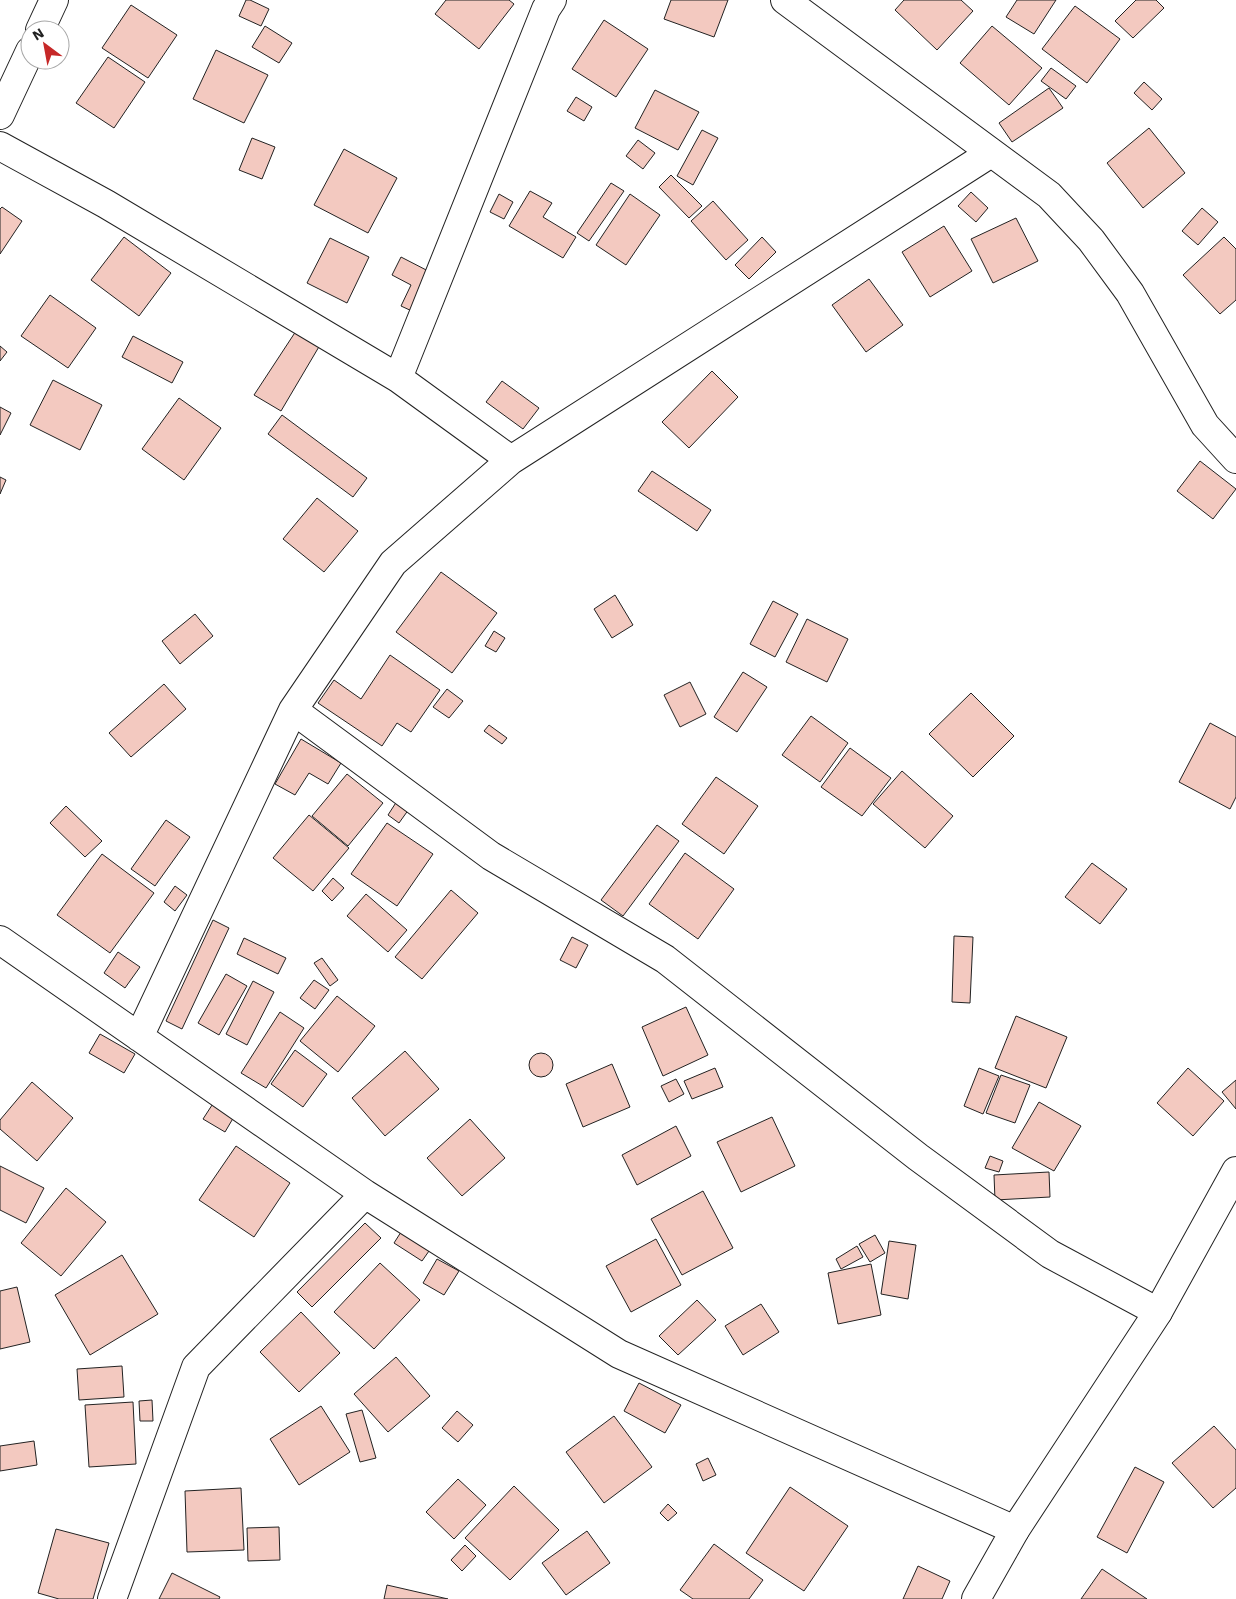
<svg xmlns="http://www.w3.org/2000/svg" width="1236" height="1599" font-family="'Work Sans',sans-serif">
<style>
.building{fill:#f3c9c0;stroke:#222}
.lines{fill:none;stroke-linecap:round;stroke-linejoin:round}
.street-casing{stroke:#222;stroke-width:30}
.primary-casing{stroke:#222;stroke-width:30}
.street{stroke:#fff;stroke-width:28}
.primary{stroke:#fff;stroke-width:28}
</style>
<rect width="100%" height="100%" fill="#fff"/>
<path class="building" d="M246 0H250L269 9 261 26 239 16Z
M446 0H509L514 4 479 49 435 14Z
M671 0H728L714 37 664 19Z
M904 0H961L973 11 937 50 895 10Z
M1017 0H1056L1034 34 1006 17Z
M1136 0H1156L1164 8 1133 38 1115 21Z
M131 5 177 35 148 78 102 48Z
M1075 6 1120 39 1087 83 1042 49Z
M604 20 648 49 616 97 572 69Z
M265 26 292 43 279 63 252 47Z
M992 26 1042 68 1009 105 960 63Z
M216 50 268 75 244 123 193 99Z
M108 57 145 82 114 128 76 103Z
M1051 68 1076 86 1066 99 1041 81Z
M1144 82 1162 99 1152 110 1134 93Z
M1049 88 1063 108 1012 142 999 123Z
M655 90 699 112 678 150 635 128Z
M576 97 592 107 584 121 567 111Z
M1149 128 1185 173 1143 208 1107 163Z
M702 130 718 138 693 185 677 176Z
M252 138 275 147 262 179 239 170Z
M638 140 655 153 643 169 626 156Z
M344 149 397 178 368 233 314 205Z
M671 175 702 206 689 218 659 187Z
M611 183 624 191 589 241 577 233Z
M530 191 552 203 543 217 576 237 563 258 509 226Z
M971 192 988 208 976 222 958 206Z
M499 194 513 202 504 219 490 212Z
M630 194 660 215 626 265 596 245Z
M713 201 748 240 726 260 691 221Z
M2 207 22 221 0 254V209Z
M1202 208 1218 222 1198 245 1182 231Z
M1016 218 1038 261 993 283 971 239Z
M944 226 972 271 930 297 902 252Z
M124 237 171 273 139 316 91 280Z
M762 237 776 252 749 279 735 265Z
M1224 237 1236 249V300L1220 314 1183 275Z
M330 238 369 257 347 303 307 283Z
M401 257 434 274 414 312 401 306 411 285 392 275Z
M869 279 903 325 866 352 832 305Z
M50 295 96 328 68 368 21 336Z
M296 331 320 345 281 411 254 395Z
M133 336 183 362 172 383 122 357Z
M0 346 7 352 0 361Z
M712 371 738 397 689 448 662 422Z
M53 380 102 405 80 450 30 425Z
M502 381 539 408 523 429 486 402Z
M179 398 221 428 184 480 142 449Z
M0 407 11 413 0 435Z
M282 415 367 478 353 497 268 434Z
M1200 461 1236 489 1213 519 1177 491Z
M652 471 711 510 697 531 638 491Z
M0 477 6 480 0 494Z
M317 498 358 531 324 572 283 539Z
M441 572 497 613 452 673 396 632Z
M615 595 633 625 612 638 594 609Z
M773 601 798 614 775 657 750 644Z
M195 614 213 636 180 664 162 641Z
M807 619 848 639 827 682 786 662Z
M494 631 505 638 496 652 485 646Z
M390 655 440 690 411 732 397 723 382 746 318 703 334 680 361 699Z
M743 672 767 687 737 732 714 717Z
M690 682 706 714 680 727 664 695Z
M164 684 186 709 131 757 109 733Z
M447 689 463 701 449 718 433 707Z
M971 693 1014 736 973 777 929 734Z
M811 716 848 743 820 782 782 755Z
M1210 723 1236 737V797L1230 809 1179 782Z
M489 725 507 738 502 744 484 731Z
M301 739 341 763 328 784 309 773 295 795 275 784Z
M850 748 891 778 862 816 821 787Z
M902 771 953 816 925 848 873 804Z
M347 774 383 803 348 846 312 816Z
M716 777 758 806 724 854 682 824Z
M397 801 409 809 399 823 388 815Z
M66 806 102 841 85 857 50 823Z
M309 815 349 848 313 891 273 858Z
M166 820 190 837 155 886 131 869Z
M387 823 433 854 397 906 351 874Z
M657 825 679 841 623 916 601 900Z
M685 853 734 889 698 939 649 904Z
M102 854 154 893 110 953 57 915Z
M1092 863 1127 889 1100 924 1065 897Z
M333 878 344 888 332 901 322 891Z
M175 886 187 895 175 911 164 902Z
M451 890 478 913 422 979 395 957Z
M366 894 407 930 388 952 347 916Z
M213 920 229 928 182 1029 166 1021Z
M954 936 973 937 970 1003 952 1002Z
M572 937 588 945 576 968 560 960Z
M244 938 286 958 278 974 237 954Z
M118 952 140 967 125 988 104 973Z
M322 958 338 980 330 986 314 963Z
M226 974 247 986 219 1035 198 1023Z
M314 980 329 990 315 1009 300 998Z
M253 981 274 992 247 1045 226 1034Z
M337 996 375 1026 338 1072 300 1041Z
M686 1007 708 1055 663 1076 642 1027Z
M280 1012 304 1028 266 1088 241 1073Z
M1016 1016 1067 1037 1046 1088 995 1068Z
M100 1034 135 1054 124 1073 89 1053Z
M295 1050 327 1074 303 1107 271 1084Z
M405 1051 439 1089 385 1136 352 1098Z
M529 1065a12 12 0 1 1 24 0a12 12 0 1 1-24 0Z
M612 1064 630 1107 583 1127 566 1084Z
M715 1068 723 1087 692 1099 684 1081Z
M979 1068 999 1076 983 1114 964 1106Z
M1188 1068 1224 1101 1193 1136 1157 1103Z
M1001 1075 1030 1085 1015 1123 986 1113Z
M676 1079 684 1094 669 1102 661 1086Z
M1236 1080V1109L1222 1092Z
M32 1082 73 1118 37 1161 0 1129V1120Z
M214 1102 235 1115 225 1132 203 1119Z
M1039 1102 1081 1126 1054 1171 1012 1148Z
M772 1117 795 1166 741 1192 717 1142Z
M470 1119 505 1158 462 1196 427 1158Z
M676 1126 691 1156 637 1185 622 1155Z
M236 1146 290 1183 254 1237 199 1200Z
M990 1156 1003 1161 999 1172 985 1168Z
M0 1166 44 1188 26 1223 0 1210Z
M1049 1172 1050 1197 995 1200 994 1175Z
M66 1188 106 1222 61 1276 21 1243Z
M703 1191 733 1248 682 1275 651 1219Z
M365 1223 381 1238 312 1307 297 1292Z
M401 1232 429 1251 422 1261 394 1243Z
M875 1235 885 1253 870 1262 859 1244Z
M656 1239 681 1285 631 1312 606 1266Z
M889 1241 916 1245 908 1299 881 1294Z
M857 1246 863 1257 841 1269 836 1259Z
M122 1255 158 1314 90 1355 55 1295Z
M437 1259 459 1271 444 1295 423 1283Z
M380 1263 420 1300 374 1349 334 1312Z
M871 1264 881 1315 838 1324 828 1273Z
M17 1287 30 1342 0 1349V1291Z
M697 1300 716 1320 678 1355 659 1336Z
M761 1304 779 1332 743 1355 725 1326Z
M301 1312 340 1353 299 1392 260 1352Z
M396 1357 430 1396 388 1432 354 1394Z
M122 1366 124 1397 79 1400 77 1369Z
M639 1383 681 1405 665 1433 624 1411Z
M152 1400 153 1421H140L139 1401Z
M133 1402 136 1464 89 1467 85 1405Z
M321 1406 350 1452 299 1485 270 1439Z
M362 1410 376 1458 360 1462 346 1414Z
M457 1411 473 1425 458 1442 442 1428Z
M614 1416 652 1467 604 1503 566 1452Z
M1214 1426 1236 1450V1488L1213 1508 1172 1463Z
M34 1441 37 1465 0 1471V1446Z
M708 1458 716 1475 703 1481 696 1464Z
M1135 1467 1164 1482 1127 1553 1097 1537Z
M458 1479 486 1505 454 1539 426 1512Z
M514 1486 559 1530 510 1580 465 1538Z
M790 1487 848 1526 804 1591 746 1553Z
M241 1488 244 1550 187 1552 185 1491Z
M668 1504 677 1513 668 1521 660 1513Z
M279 1527 280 1560 248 1561 247 1528Z
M56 1529 109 1543 93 1599H59L38 1593Z
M587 1531 610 1563 566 1595 542 1563Z
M714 1544 763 1580 749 1599H693L680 1590Z
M465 1545 476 1556 462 1571 451 1560Z
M918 1566 950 1581 942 1599H903Z
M1102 1569 1147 1599H1081Z
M172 1573 220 1597 219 1599H159Z
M387 1585 448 1599H384Z"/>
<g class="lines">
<defs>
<path id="street" d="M785 0 1049 195 1091 240 1130 293 1205 425 1236 459
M40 30 54 0
M0 115 30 51
M0 146 106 204 398 378 511 460
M398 378 546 9 552 0
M293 710 491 856 665 959 918 1157 1050 1254 1158 1312
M0 940 365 1194 619 1354 1015 1530
M139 1037 293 710 393 563 511 460 991 153
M112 1599 196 1367 365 1194"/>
<path id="primary" d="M976 1599 1015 1530 1158 1312 1236 1171"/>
</defs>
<use href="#street" class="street-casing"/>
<use href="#primary" class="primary-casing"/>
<use href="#street" class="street"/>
<use href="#primary" class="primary"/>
</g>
<g transform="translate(45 45) rotate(328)"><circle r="24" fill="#ffffff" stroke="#a7a7a7"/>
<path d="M0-4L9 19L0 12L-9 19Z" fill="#c62828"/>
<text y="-8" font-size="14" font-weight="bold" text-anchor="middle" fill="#222222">N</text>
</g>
</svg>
